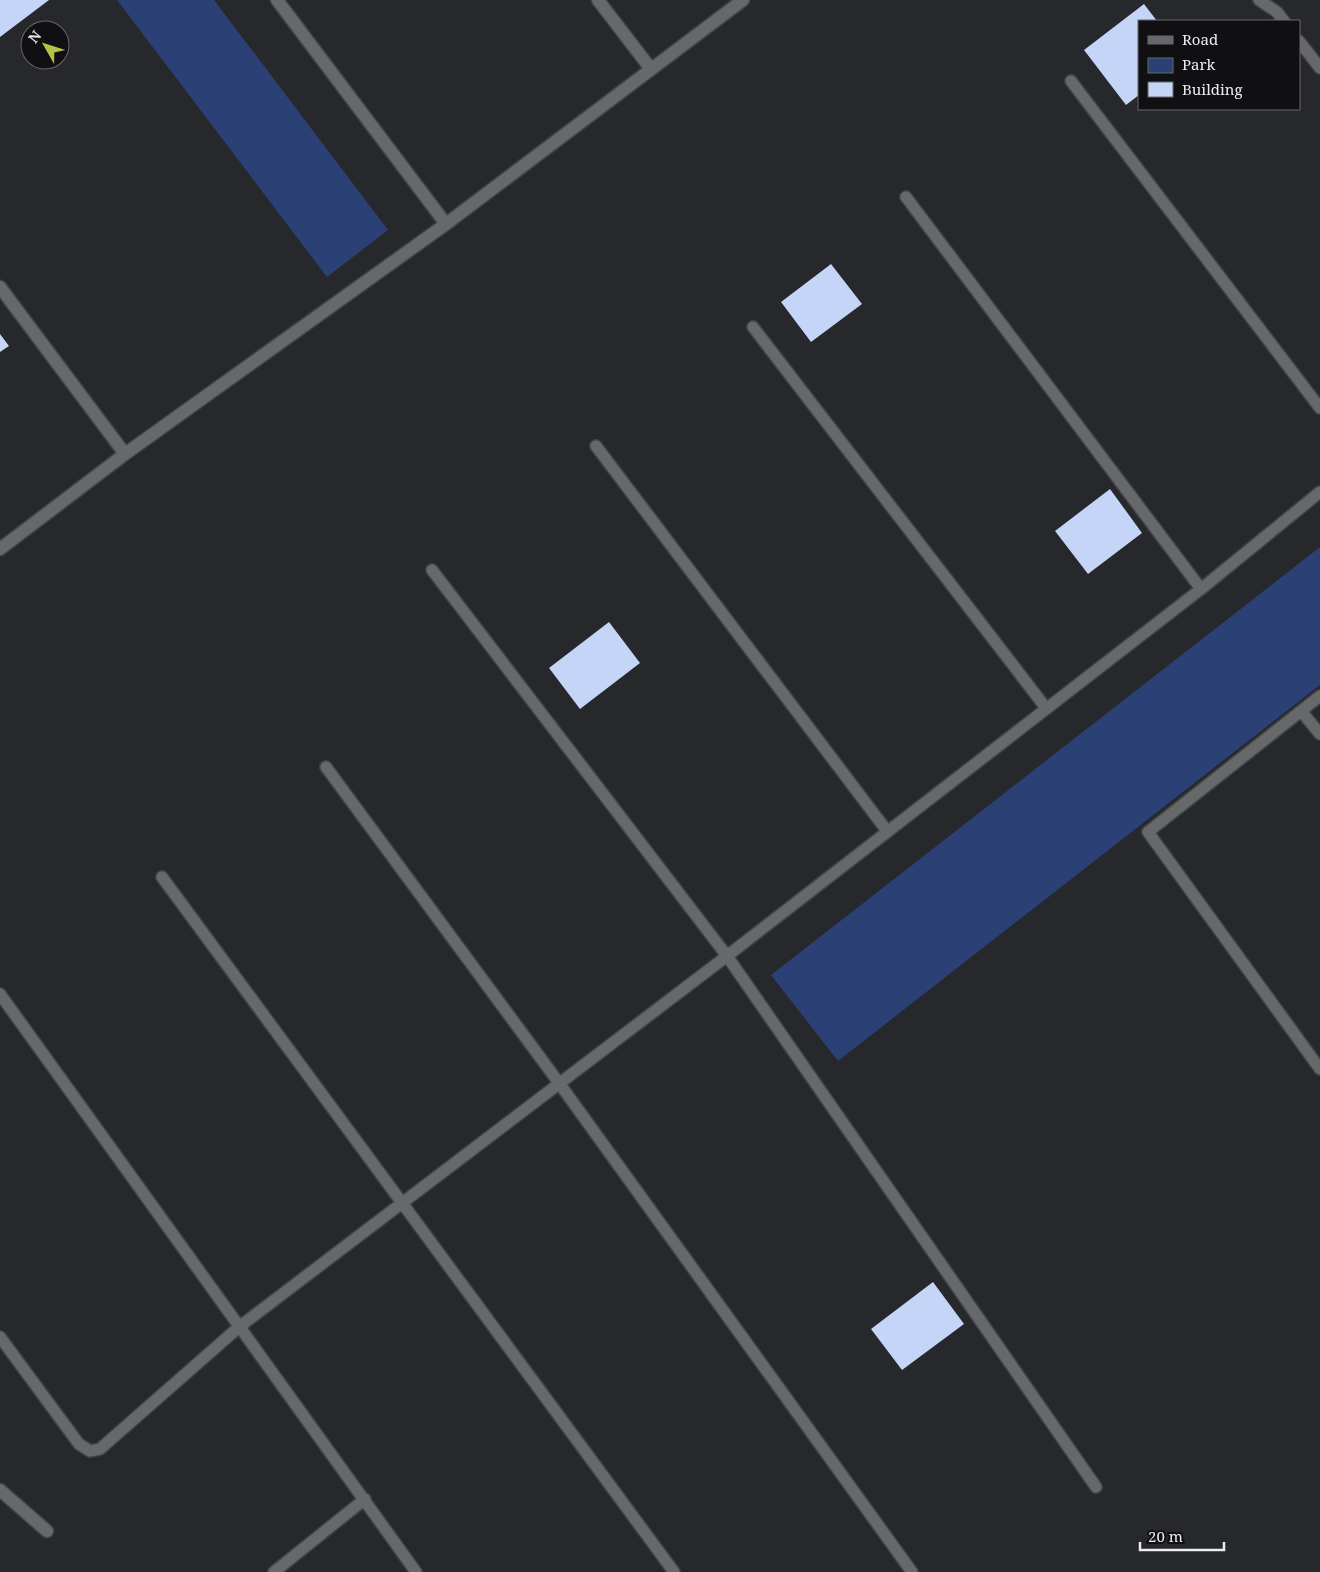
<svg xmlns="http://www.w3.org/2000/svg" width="1320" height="1572" font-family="'Noto Serif',serif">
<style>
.green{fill:#2b4075}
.building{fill:#c5d5f7}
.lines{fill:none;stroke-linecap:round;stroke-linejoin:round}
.lane-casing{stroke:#414346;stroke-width:14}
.street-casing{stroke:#414346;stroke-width:15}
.lane{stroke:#67686a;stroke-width:11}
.street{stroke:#67686a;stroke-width:12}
</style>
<rect width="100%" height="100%" fill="#26282b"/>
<path class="green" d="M117 0H214L388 230 327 277Z
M1320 547V685L838 1061 771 975Z"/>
<path class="building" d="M0 0H49L0 37Z
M1144 4 1157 21H1139V95L1126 105 1084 50Z
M831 264 862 304 811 342 781 302Z
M0 334 9 346 0 352Z
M1110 489 1142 533 1088 574 1055 531Z
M609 622 640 663 580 709 549 668Z
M933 1282 964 1324 902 1370 871 1329Z"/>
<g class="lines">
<defs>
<path id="lane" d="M1259 0 1277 12 1284 21
M1299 41 1320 68
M1071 81 1320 408
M906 197 1201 589
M753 327 1046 708
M596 446 887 831
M432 570 727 956 1096 1487
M1320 696 1148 832 1320 1069
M1301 711 1320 734
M326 767 559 1083 912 1572
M162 877 674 1572
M0 994 416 1572
M0 1337 79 1444 90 1451 100 1449 239 1327 727 956 1201 589 1320 492
M274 1572 365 1499"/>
<path id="street" d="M277 0 446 224
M598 0 651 69
M0 287 125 454
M0 549 125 454 446 224 743 0
M0 1490 47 1531"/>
</defs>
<use href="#lane" class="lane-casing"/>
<use href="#street" class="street-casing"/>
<use href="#lane" class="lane"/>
<use href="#street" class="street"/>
</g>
<rect x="1138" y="20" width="162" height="90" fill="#101012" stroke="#67686a"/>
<rect x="1148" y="36" width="25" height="8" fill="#67686a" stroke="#67686a"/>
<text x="1182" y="45" font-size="15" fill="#eaecee">Road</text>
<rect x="1148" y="58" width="25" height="15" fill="#2b4075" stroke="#67686a"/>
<text x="1182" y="70" font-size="15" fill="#eaecee">Park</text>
<rect x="1148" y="82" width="25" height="15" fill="#c5d5f7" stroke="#67686a"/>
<text x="1182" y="95" font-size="15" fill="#eaecee">Building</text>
<g transform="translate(45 45) rotate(309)"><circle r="24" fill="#101012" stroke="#67686a"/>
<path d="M0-4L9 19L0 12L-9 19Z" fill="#b4c24a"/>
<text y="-8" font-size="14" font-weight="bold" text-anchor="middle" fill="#eaecee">N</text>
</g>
<path d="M1140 1542v8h84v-8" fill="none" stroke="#eaecee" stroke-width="2.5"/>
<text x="1148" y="1542" font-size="15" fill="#eaecee" stroke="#101012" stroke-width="4" paint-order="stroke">20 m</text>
</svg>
